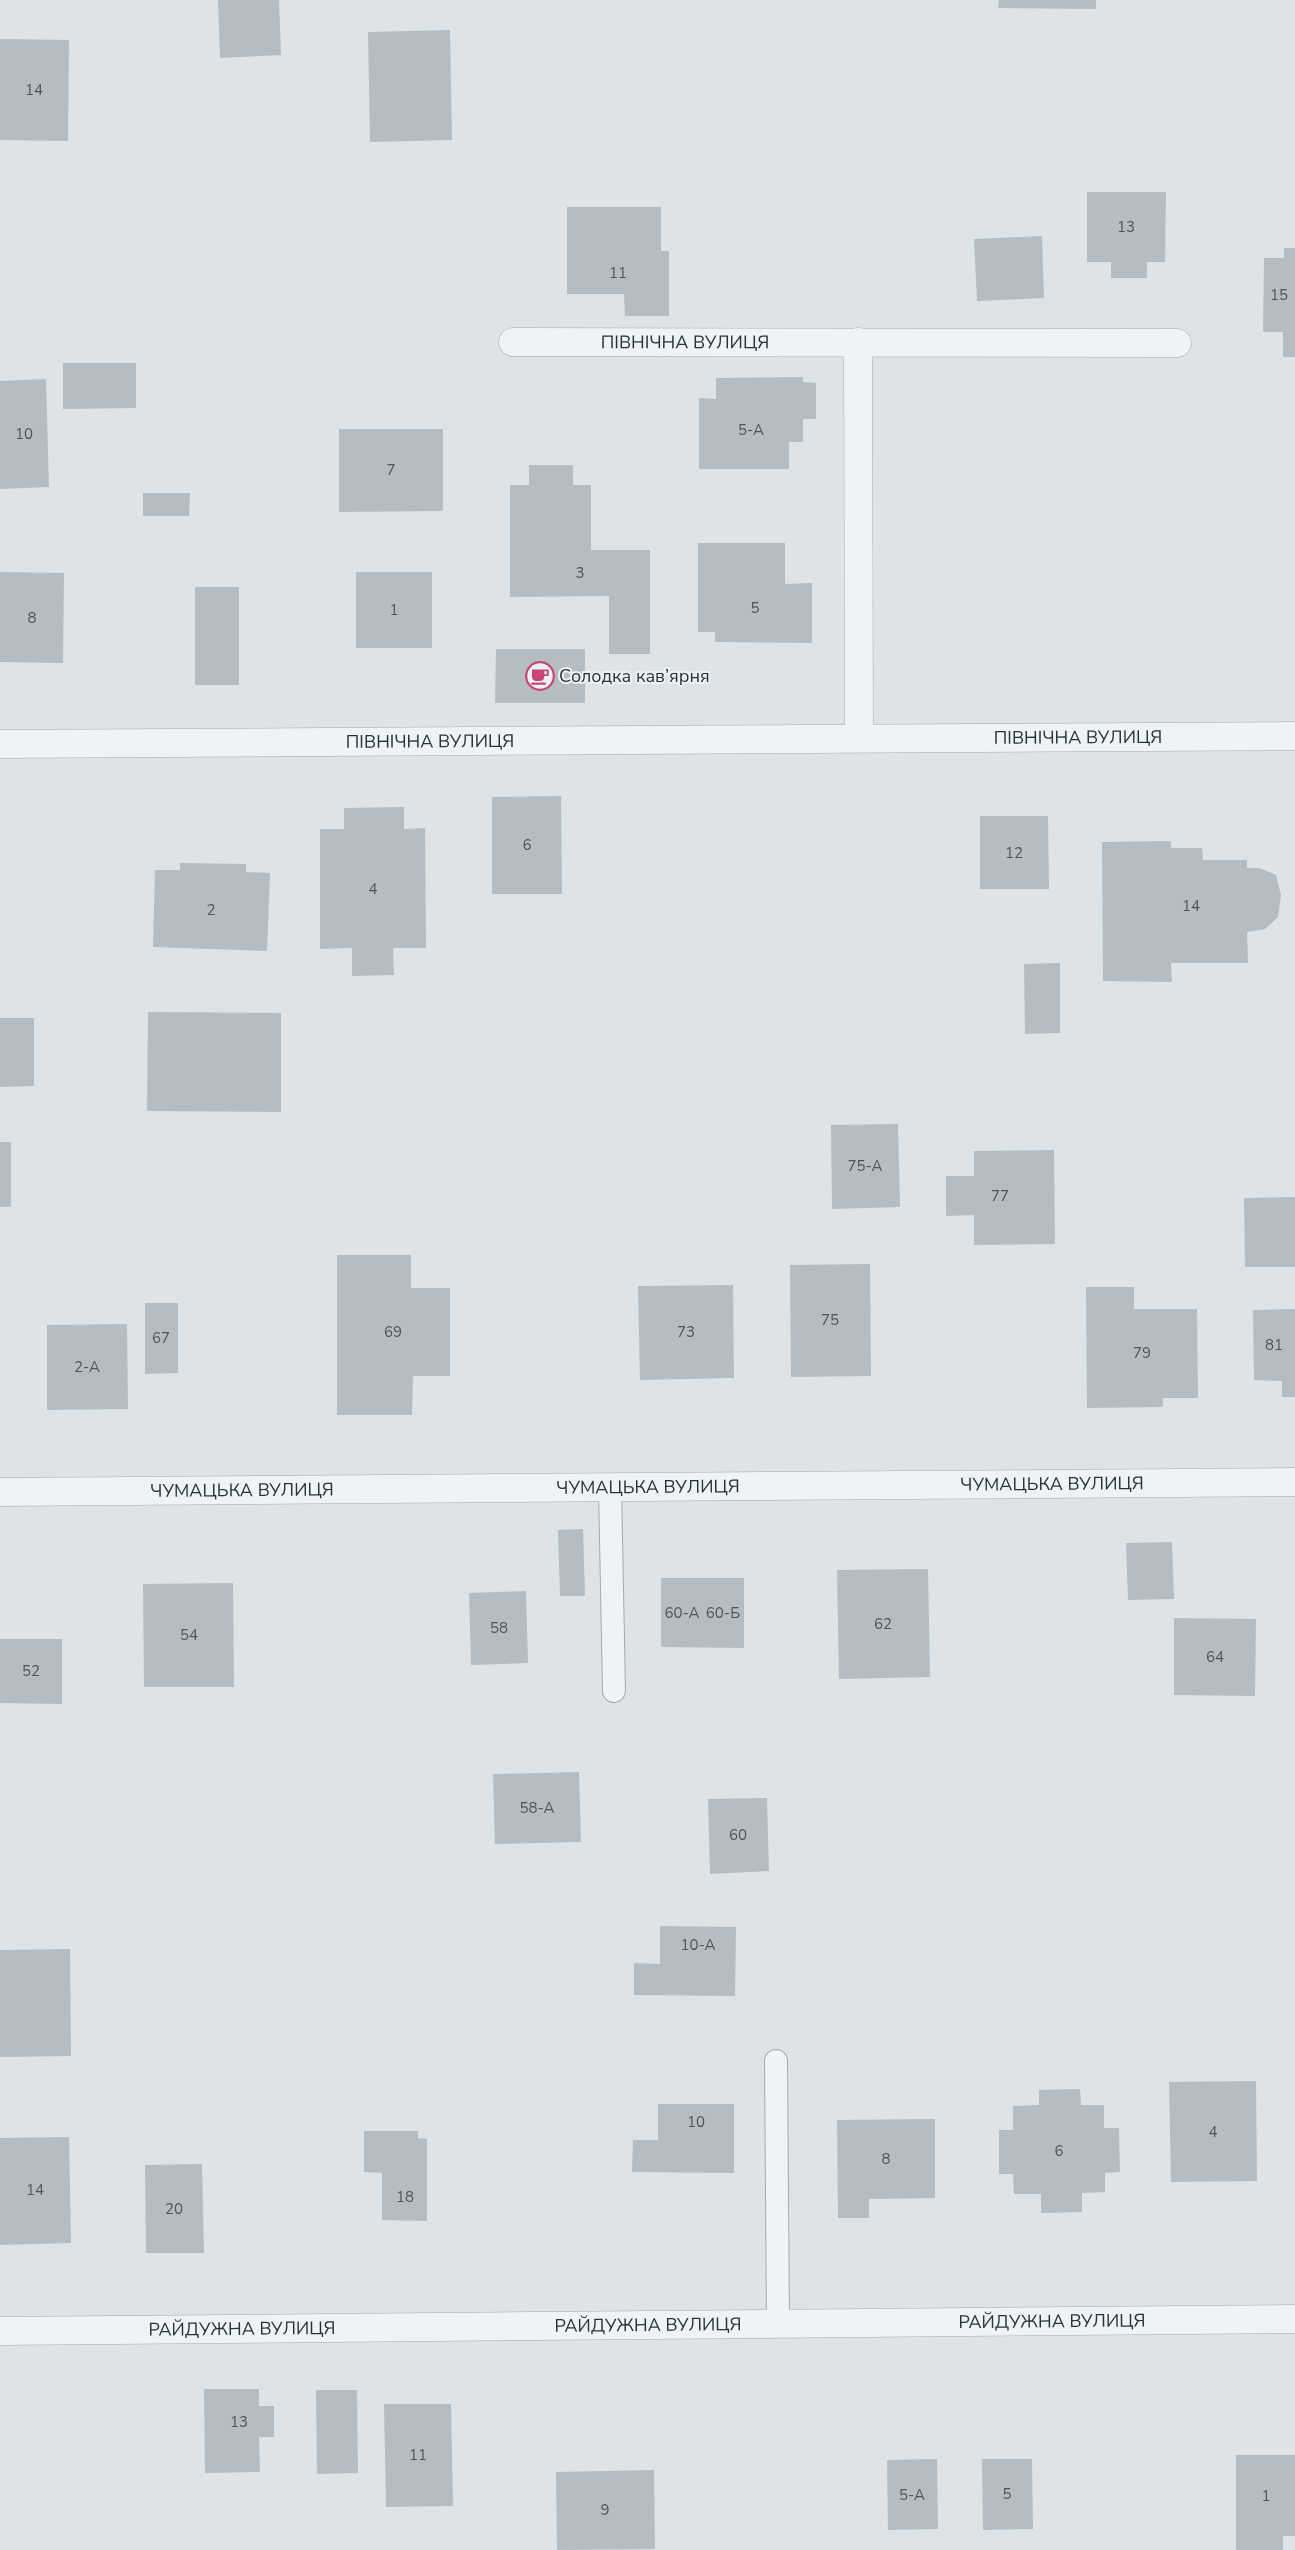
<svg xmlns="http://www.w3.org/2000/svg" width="1295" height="2550" font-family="'Nunito Sans',sans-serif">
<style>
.building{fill:#b5bdc3}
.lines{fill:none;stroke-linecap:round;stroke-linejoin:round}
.service-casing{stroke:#a3abb0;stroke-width:24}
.minor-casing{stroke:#a3abb0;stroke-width:29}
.service{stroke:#f0f3f5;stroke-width:22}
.minor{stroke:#f0f3f5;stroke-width:28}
.labels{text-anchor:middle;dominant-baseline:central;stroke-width:4;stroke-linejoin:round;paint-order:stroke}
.number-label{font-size:15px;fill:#4a565e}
.street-label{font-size:18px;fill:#27333c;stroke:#ecf1f4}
.poi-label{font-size:18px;fill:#27333c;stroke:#ecf1f4;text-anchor:start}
</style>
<rect width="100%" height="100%" fill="#dde3e6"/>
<path class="building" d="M218 0H279L281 55 220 58Z
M999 0H1096V9L998 8Z
M450 30 452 140 370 142 368 32Z
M0 39 69 40 68 141 0 140Z
M1087 192H1166L1165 262H1147V278H1111V262H1087Z
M567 207H661V251H669V316H625L624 294H567Z
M1042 236 1044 298 977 301 974 239Z
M1284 248H1295V357H1283V332H1263L1264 258H1284Z
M63 363H136V408L63 409Z
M803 377V382L816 383V419H803V442H789V469H699V398L716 399V378Z
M46 379 49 487 0 489V381Z
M339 429H443V511L339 512Z
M529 465H573V485H591V550H650V654H609V596L510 597V485H529Z
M143 493H190L189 516H143Z
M698 543H785V584L812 583V643L715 642V632H698Z
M0 572 64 573 63 663 0 662Z
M356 572H432V648H356Z
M195 587H239V685H195Z
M496 649H585V703H495Z
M561 796 562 894H492V797Z
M404 807V829L425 828 426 948H393L394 975 352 976V948L320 949V829H344V808Z
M980 816H1048L1049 889H980Z
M1171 841V848H1202L1203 860H1247V868H1259L1276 875 1281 895 1278 917 1265 929 1247 932 1248 963H1171L1172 982 1103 981 1102 842Z
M180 863 246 864V872L270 873 267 951 153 947 155 870H180Z
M1060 963V1033L1025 1034 1024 964Z
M148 1012 281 1013V1112L147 1111Z
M0 1018H34V1086L0 1087Z
M898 1124 900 1207 832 1209 831 1125Z
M0 1142H11V1207H0Z
M1054 1150 1055 1244 974 1245V1215L946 1216V1176H974V1151Z
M1295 1197V1267H1245L1244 1198Z
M337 1255H411V1288H450V1376H413L412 1415H337Z
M870 1264 871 1376 791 1377 790 1265Z
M733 1285 734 1378 640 1380 638 1286Z
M1086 1287H1134V1309H1197L1198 1398H1163V1407L1087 1408Z
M145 1303H178V1373L145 1374Z
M1295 1309V1397H1282V1381L1254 1380 1253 1310Z
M127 1324 128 1409 47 1410V1325Z
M583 1529 585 1596H560L558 1530Z
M1172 1542 1174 1599 1128 1600 1126 1543Z
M928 1569 930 1677 839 1679 837 1570Z
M661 1578H744V1648L661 1647Z
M233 1583 234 1687H144L143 1584Z
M526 1591 528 1663 471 1665 469 1593Z
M1174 1618 1256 1619 1255 1696 1174 1695Z
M0 1639H62V1704L0 1703Z
M579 1772 581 1842 495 1844 493 1774Z
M767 1798 769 1871 710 1874 708 1799Z
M660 1926 736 1927 735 1996 634 1995V1963L660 1964Z
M70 1949 71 2056 0 2057V1950Z
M1256 2081 1257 2181 1171 2182 1169 2082Z
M1080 2089 1081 2105H1104V2128H1119L1120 2172 1105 2173V2192L1082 2193V2212L1041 2213V2194H1014L1013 2174H999V2130H1013V2106L1039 2105V2090Z
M658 2104H734V2173L632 2172 633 2140H658Z
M935 2119V2198L869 2199V2218H838L837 2120Z
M364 2131H418V2138L427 2139V2221L382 2220V2173L364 2172Z
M69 2137 71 2243 0 2245V2138Z
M202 2164 204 2253H146L145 2165Z
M204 2389H259V2406H274V2437H259L260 2472 205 2473Z
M316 2390H357L358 2473 317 2474Z
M384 2404H451L453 2506 386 2507Z
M1236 2455H1295V2536H1283V2550H1236Z
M937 2459 938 2529 888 2530 887 2460Z
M982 2459H1032L1033 2529 983 2530Z
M654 2470 655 2549 557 2550 556 2472Z"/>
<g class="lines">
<defs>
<path id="service" d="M610 1487 614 1691
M776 2061 778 2323"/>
<g id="minor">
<path id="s1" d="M513 342 1177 343"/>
<path d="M858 342 859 738"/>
<path id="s2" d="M0 744 1295 736"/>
<path id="s3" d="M0 1492 1295 1482"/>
<path id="s4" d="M0 2331 1295 2319"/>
</g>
</defs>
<use href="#service" class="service-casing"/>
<use href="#minor" class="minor-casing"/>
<use href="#service" class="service"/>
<use href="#minor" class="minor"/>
</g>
<defs>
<symbol id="cafe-ring" viewBox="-11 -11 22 22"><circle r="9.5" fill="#ecf1f4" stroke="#c94572" stroke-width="1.5"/><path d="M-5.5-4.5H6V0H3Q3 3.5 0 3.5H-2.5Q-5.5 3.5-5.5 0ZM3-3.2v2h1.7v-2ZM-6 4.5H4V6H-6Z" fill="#c94572"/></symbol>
</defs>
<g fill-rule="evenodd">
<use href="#cafe-ring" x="524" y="660" width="32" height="32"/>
</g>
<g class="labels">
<g class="number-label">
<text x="34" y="90">14</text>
<text x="1126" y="227">13</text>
<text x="618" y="273">11</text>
<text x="1279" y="295">15</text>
<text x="751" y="430">5-А</text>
<text x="24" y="434">10</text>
<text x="391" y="470">7</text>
<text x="580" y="573">3</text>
<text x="755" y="608">5</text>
<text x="394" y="610">1</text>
<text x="32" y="618">8</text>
<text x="527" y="845">6</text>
<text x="1014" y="853">12</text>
<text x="373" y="889">4</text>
<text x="1191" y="906">14</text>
<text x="211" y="910">2</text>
<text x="865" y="1166">75-А</text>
<text x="1000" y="1196">77</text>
<text x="830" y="1320">75</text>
<text x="393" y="1332">69</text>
<text x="686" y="1332">73</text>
<text x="161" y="1338">67</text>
<text x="1274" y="1345">81</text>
<text x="1142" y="1353">79</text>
<text x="87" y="1367">2-А</text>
<text x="682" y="1613">60-А</text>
<text x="723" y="1613">60-Б</text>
<text x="883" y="1624">62</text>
<text x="499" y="1628">58</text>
<text x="189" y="1635">54</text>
<text x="1215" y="1657">64</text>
<text x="31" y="1671">52</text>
<text x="537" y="1808">58-А</text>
<text x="738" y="1835">60</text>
<text x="698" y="1945">10-А</text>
<text x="696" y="2122">10</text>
<text x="1213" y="2132">4</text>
<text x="1059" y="2151">6</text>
<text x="886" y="2159">8</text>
<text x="35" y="2190">14</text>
<text x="405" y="2197">18</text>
<text x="174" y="2209">20</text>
<text x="239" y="2422">13</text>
<text x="418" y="2455">11</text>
<text x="1007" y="2494">5</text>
<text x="912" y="2495">5-А</text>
<text x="1266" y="2496">1</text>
<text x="605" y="2510">9</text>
</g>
<g class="street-label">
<text stroke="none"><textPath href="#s1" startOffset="172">ПІВНІЧНА ВУЛИЦЯ</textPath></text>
<text stroke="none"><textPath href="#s2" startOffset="1078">ПІВНІЧНА ВУЛИЦЯ</textPath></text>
<text stroke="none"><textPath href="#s2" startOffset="430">ПІВНІЧНА ВУЛИЦЯ</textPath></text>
<text stroke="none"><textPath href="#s3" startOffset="1052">ЧУМАЦЬКА ВУЛИЦЯ</textPath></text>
<text stroke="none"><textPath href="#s3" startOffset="648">ЧУМАЦЬКА ВУЛИЦЯ</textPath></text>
<text stroke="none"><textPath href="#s3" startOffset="242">ЧУМАЦЬКА ВУЛИЦЯ</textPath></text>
<text stroke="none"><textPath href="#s4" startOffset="1052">РАЙДУЖНА ВУЛИЦЯ</textPath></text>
<text stroke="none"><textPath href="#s4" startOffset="648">РАЙДУЖНА ВУЛИЦЯ</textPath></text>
<text stroke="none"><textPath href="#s4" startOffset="242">РАЙДУЖНА ВУЛИЦЯ</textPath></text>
</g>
<g class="poi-label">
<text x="559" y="676">Солодка кав’ярня</text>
</g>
</g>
</svg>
